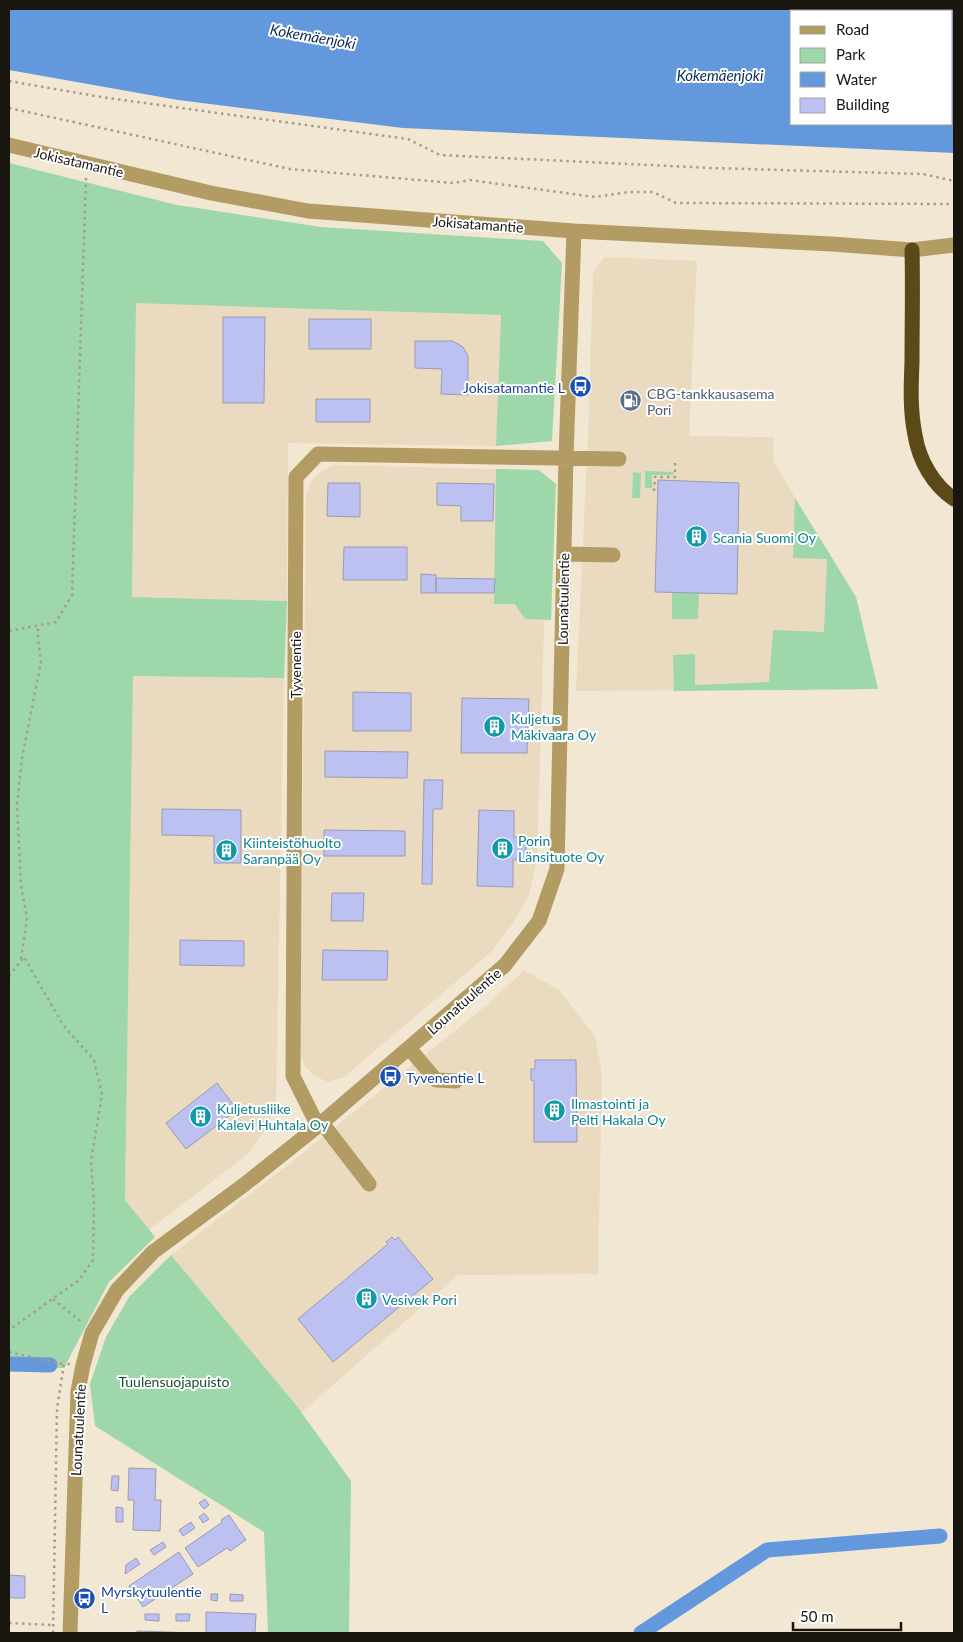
<svg xmlns="http://www.w3.org/2000/svg" width="963" height="1642" font-family="Lato,sans-serif">
<style>
.built{fill:#eadbc0}
.green{fill:#9ed7aa}
.water{fill:#6498dc;fill-rule:evenodd}
.lines{fill:none;stroke-linecap:round;stroke-linejoin:round}
.canal{stroke:#6498dc;stroke-width:15}
.building{fill:#bdc1f2;stroke:#999baf}
.path{stroke:#a59d8d;stroke-width:2.5;stroke-dasharray:2.5 4;stroke-linecap:butt}
.minor{stroke:#b29c64;stroke-width:15}
.highway{stroke:#5b4a18;stroke-width:15}
.labels{text-anchor:middle;dominant-baseline:central;stroke-width:4;stroke-linejoin:round;paint-order:stroke}
.street-label{font-size:14px;fill:#19150f;stroke:#fff}
.transit-label{font-size:14px;fill:#164399;stroke:#fff;text-anchor:start}
.service-label{font-size:14px;fill:#4e5e75;stroke:#fff;text-anchor:start}
.culture-label{font-size:14px;fill:#0d838f;stroke:#fff;text-anchor:start}
.park-label{font-size:14px;fill:#144e28;stroke:#fff}
.water-label{font-size:15px;font-style:italic;fill:#072c57;stroke:#fff}
</style>
<rect width="100%" height="100%" fill="#f2e7d3"/>
<path class="built" d="M604 257 697 261 689 436 773 437 774 463 856 597 878 689 576 691 588 435 593 272Z
M136 302 501 315 496 446 288 443 287 601 132 597Z
M334 465 496 469 495 594 545 596 537 860 529 895 513 923 490 953 344 1077 328 1082 315 1076 305 1067 300 1052 306 497 311 481 322 470Z
M133 676 284 678 276 1103 266 1129 248 1154 149 1230 125 1201Z
M524 970 559 990 595 1036 602 1074 598 1274 458 1275 301 1413 171 1255 284 1168 487 1005Z"/>
<path class="green" d="M9 163 177 205 321 227 543 241 562 263 552 441 496 446 501 315 136 303 132 597 287 601 284 678 133 676 125 1200 155 1237 109 1282 64 1368 9 1366Z
M496 469 539 470 556 484 551 620 525 619 515 604H494Z
M645 471 674 472 673 475H652V488H645Z
M633 472 641 473 640 498H632Z
M795 498 856 597 878 689 674 691 673 655 695 654V685L769 682 773 630 824 632 827 559 793 558Z
M672 593H699L698 619H672Z
M171 1255 296 1405 351 1481 349 1633H268L264 1532 95 1426 90 1384 106 1337 129 1297Z"/>
<path class="water" d="M9 9H954V153L403 128 178 100 9 70ZM792 11H952V124H792Z"/>
<g class="lines">
<path class="canal" d="M9 1364 50 1365
M641 1633 767 1550 940 1536"/>
</g>
<path class="building" d="M223 317H265L264 403H223Z
M309 319H371V349H309Z
M415 341H453L463 347 468 356V395L441 394 442 369 415 368Z
M316 399H370V422H316Z
M658 480 739 483 737 594 655 592Z
M328 483H360V517L327 516Z
M437 483 494 484 493 521H461V506L437 505Z
M344 547H407V580H343Z
M421 574 436 575V593H421Z
M436 578 495 579 494 593H436Z
M353 692 411 693V731H353Z
M462 698 529 699 527 753H461Z
M325 751 408 752 407 778 325 777Z
M424 780H443L442 809H433L432 884H422Z
M162 809 241 810V863H214V836L162 835Z
M479 810 514 811V837H526V860H513V887L477 886Z
M324 830 405 831V856H324Z
M332 893H364L363 921H331Z
M180 940 244 941V966L180 965Z
M323 950 388 951 387 980H322Z
M535 1060H576L577 1142H534V1081L531 1080V1069H535Z
M217 1083 237 1110 186 1149 166 1123Z
M392 1237 395 1240 398 1237 433 1279 333 1362 298 1319 388 1244 386 1242Z
M129 1468 156 1469 155 1500H161L160 1531 133 1530 134 1500H128Z
M112 1476H119L118 1491 111 1490Z
M205 1499 209 1505 204 1509 199 1503Z
M116 1507 123 1508V1522H116Z
M204 1513 209 1519 203 1523 199 1517Z
M229 1515 246 1540 230 1551 227 1548 198 1567 185 1548 221 1523 222 1519Z
M191 1522 195 1528 183 1536 179 1530Z
M163 1542 166 1547 154 1555 150 1550Z
M179 1552 193 1574 143 1607 129 1586Z
M136 1558 140 1564 125 1574 126 1565Z
M9 1575 25 1576V1598H11L9 1596Z
M211 1594H218L217 1601 211 1600Z
M230 1594 243 1595V1601H230Z
M206 1612 256 1614 255 1633H206Z
M145 1614H159V1621L145 1620Z
M176 1614H190L189 1621H176Z
M137 1631 197 1633H137Z"/>
<g class="lines">
<path class="path" d="M9 81 101 97 408 139 440 155 711 168 923 174 954 181
M9 108 290 169 453 183 470 180 595 197 629 192H653L676 203 954 204
M654 491 655 477H675V460
M9 631 56 622 72 595 86 178
M21 959 27 918 21 886 17 804 22 758 41 662 38 639V625
M9 976 24 957 63 1025 94 1060 102 1094 91 1161 94 1205 93 1260 79 1280 9 1330
M53 1299 79 1320 83 1321
M9 1352 63 1364
M9 1623 52 1625
M53 1633 57 1408 64 1364H70"/>
<path class="minor" d="M9 145 211 193 308 211 574 231 832 244 912 250 954 245
M564 554 613 555
M409 1048 436 1080 456 1081
M322 1123 369 1184
M318 1126 293 1076 296 477 318 454 619 459
M70 1633 78 1391 83 1365 92 1333 117 1290 153 1252 245 1184 318 1126 505 965 539 921 557 869 566 457 574 231"/>
<path class="highway" d="M912 250C913 287 912 325 912 362 911 386 910 411 915 435 919 460 933 485 954 499"/>
</g>
<defs>
<symbol id="bus-disc" viewBox="-11 -11 22 22"><circle r="9.5" fill="#1a4fb4" stroke="#fff"/><path d="M-5-6H5V4H4V6H2V4H-2V6H-4V4H-5ZM-3.5-4V0h7V-4ZM-3.5 1.2v1.5H-2V1.2ZM2 1.2v1.5H3.5V1.2Z" fill="#fff"/></symbol>
<symbol id="fuel-disc" viewBox="-11 -11 22 22"><circle r="9.5" fill="#5c6f8a" stroke="#fff"/><path d="M-5.5-6h7V0h2V4h1.3V-2.5L3-4.5l.8-.8L6-3V5H2.5V1h-1V6h-7ZM-4.2-4.7v3.2H.2V-4.7Z" fill="#fff"/></symbol>
<symbol id="building-disc" viewBox="-11 -11 22 22"><circle r="9.5" fill="#0f9aa8" stroke="#fff"/><path d="M-4-6H4V6H1V3H-1V6H-4ZM-2.5-4.3h1.7v1.8h-1.7ZM.8-4.3h1.7v1.8H.8ZM-2.5-1h1.7V.8h-1.7ZM.8-1h1.7V.8H.8Z" fill="#fff"/></symbol>
</defs>
<g fill-rule="evenodd">
<use href="#bus-disc" x="568" y="374" width="25" height="25"/>
<use href="#fuel-disc" x="618" y="388" width="25" height="25"/>
<use href="#building-disc" x="684" y="524" width="25" height="25"/>
<use href="#building-disc" x="482" y="714" width="25" height="25"/>
<use href="#building-disc" x="490" y="836" width="25" height="25"/>
<use href="#building-disc" x="214" y="838" width="25" height="25"/>
<use href="#bus-disc" x="378" y="1064" width="25" height="25"/>
<use href="#building-disc" x="542" y="1098" width="25" height="25"/>
<use href="#building-disc" x="188" y="1104" width="25" height="25"/>
<use href="#building-disc" x="354" y="1286" width="25" height="25"/>
<use href="#bus-disc" x="72" y="1586" width="25" height="25"/>
</g>
<g class="labels">
<g class="street-label">
<text transform="translate(79 162) rotate(13)">Jokisatamantie</text>
<text transform="translate(478 224) rotate(4)">Jokisatamantie</text>
<text transform="translate(563 599) rotate(-89)">Lounatuulentie</text>
<text transform="translate(295 665) rotate(-90)">Tyvenentie</text>
<text transform="translate(464 1001) rotate(-41)">Lounatuulentie</text>
<text transform="translate(78 1430) rotate(-87)">Lounatuulentie</text>
</g>
<g class="transit-label">
<text x="565" y="387" text-anchor="end">Jokisatamantie L</text>
<text x="406" y="1077">Tyvenentie L</text>
<text x="101" y="1591">Myrskytuulentie<tspan x="101" dy="16">L</tspan></text>
</g>
<g class="service-label">
<text x="647" y="393">CBG-tankkausasema<tspan x="647" dy="16">Pori</tspan></text>
</g>
<g class="culture-label">
<text x="713" y="537">Scania Suomi Oy</text>
<text x="511" y="718">Kuljetus<tspan x="511" dy="16">Mäkivaara Oy</tspan></text>
<text x="518" y="840">Porin<tspan x="518" dy="16">Länsituote Oy</tspan></text>
<text x="243" y="842">Kiinteistöhuolto<tspan x="243" dy="16">Saranpää Oy</tspan></text>
<text x="571" y="1103">Ilmastointi ja<tspan x="571" dy="16">Pelti Hakala Oy</tspan></text>
<text x="217" y="1108">Kuljetusliike<tspan x="217" dy="16">Kalevi Huhtala Oy</tspan></text>
<text x="382" y="1299">Vesivek Pori</text>
</g>
<g class="park-label">
<text x="174" y="1381">Tuulensuojapuisto</text>
</g>
<g class="water-label">
<text transform="translate(313 36) rotate(10)">Kokemäenjoki</text>
<text x="720" y="75">Kokemäenjoki</text>
</g>
</g>
<rect width="963" height="1642" fill="none" stroke="#19150f" stroke-width="20"/>
<rect x="790" y="10" width="162" height="115" fill="#ffffff" stroke="#a3a19f"/>
<rect x="800" y="26" width="25" height="8" fill="#b29c64" stroke="#a3a19f"/>
<text x="836" y="35" font-size="15" fill="#19150f">Road</text>
<rect x="800" y="48" width="25" height="15" fill="#9ed7aa" stroke="#a3a19f"/>
<text x="836" y="60" font-size="15" fill="#19150f">Park</text>
<rect x="800" y="72" width="25" height="15" fill="#6498dc" stroke="#a3a19f"/>
<text x="836" y="85" font-size="15" fill="#19150f">Water</text>
<rect x="800" y="98" width="25" height="15" fill="#bdc1f2" stroke="#a3a19f"/>
<text x="836" y="110" font-size="15" fill="#19150f">Building</text>
<path d="M793 1622v8h108v-8" fill="none" stroke="#19150f" stroke-width="2.5"/>
<text x="800" y="1622" font-size="15" fill="#19150f" stroke="#ffffff" stroke-width="4" paint-order="stroke">50 m</text>
</svg>
